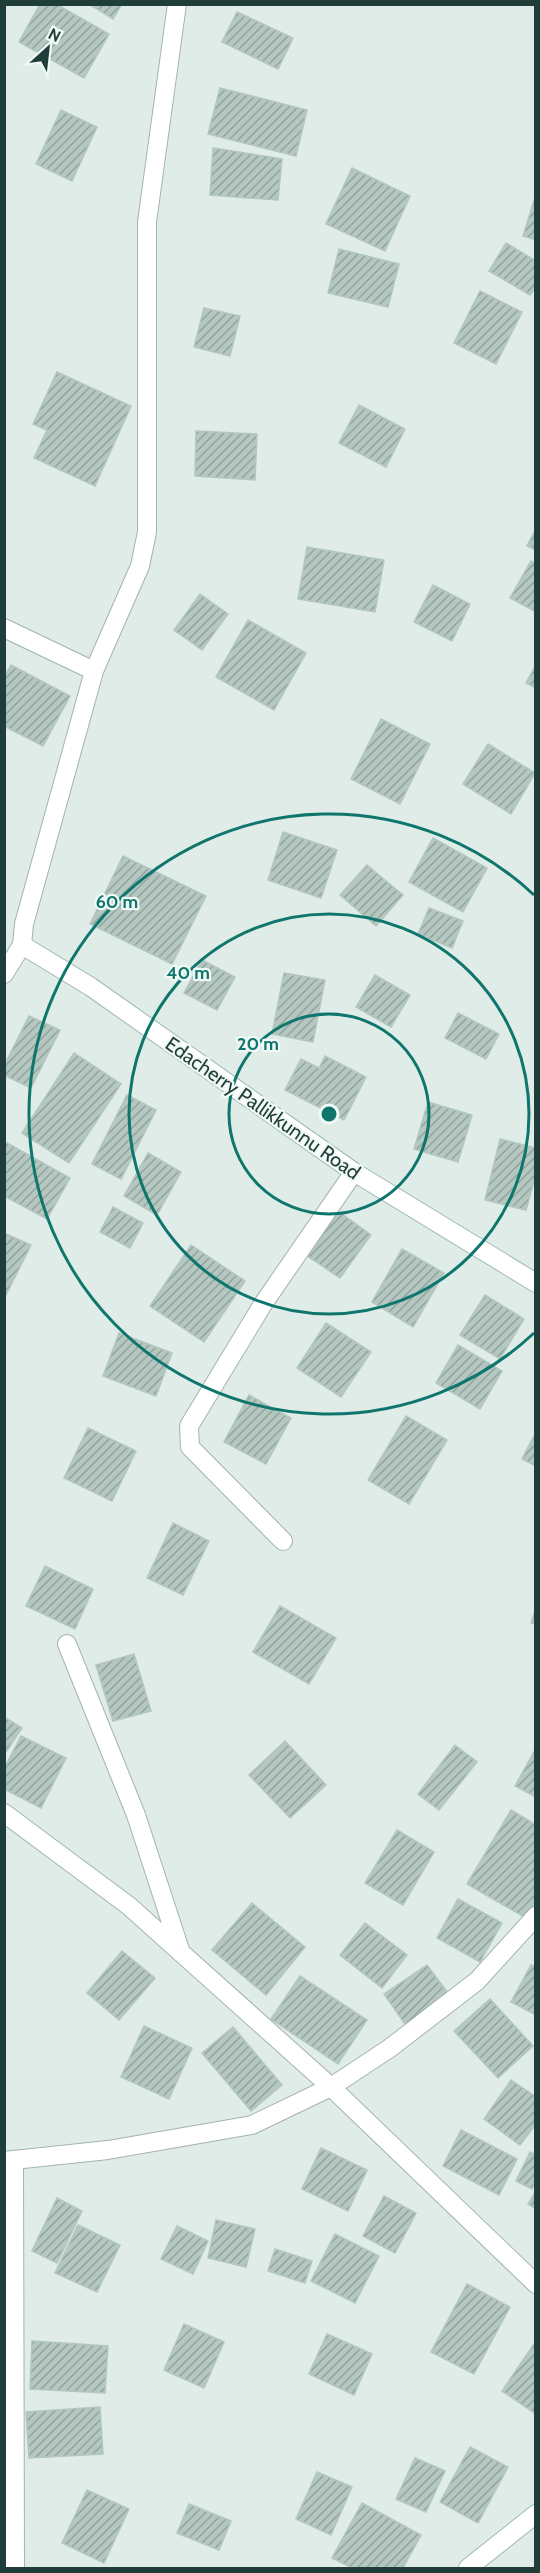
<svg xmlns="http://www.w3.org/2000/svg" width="540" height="2573" font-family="Cabin,sans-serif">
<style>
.building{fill:url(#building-hatch);stroke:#b2c7c0;stroke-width:1.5}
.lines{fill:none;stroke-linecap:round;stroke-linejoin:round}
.minor-casing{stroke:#a2b4b0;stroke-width:20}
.secondary-casing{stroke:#9db9b2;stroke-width:20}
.minor{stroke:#fff;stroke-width:18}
.secondary{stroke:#fff;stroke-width:18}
.ring{fill:none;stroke:#0f766e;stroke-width:3}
.labels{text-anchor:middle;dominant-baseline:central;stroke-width:4.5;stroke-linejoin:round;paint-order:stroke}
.street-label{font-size:20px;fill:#1f3e39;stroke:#f0f9f5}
.centre{fill:#0f766e;stroke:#f0f9f5;stroke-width:3}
.ring-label{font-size:18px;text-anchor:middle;font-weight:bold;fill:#0f766e;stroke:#f0f9f5;stroke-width:4.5;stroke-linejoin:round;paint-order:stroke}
</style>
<defs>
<pattern id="building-hatch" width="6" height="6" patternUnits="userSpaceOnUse" patternTransform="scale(1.5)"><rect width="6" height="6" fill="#b5c7c1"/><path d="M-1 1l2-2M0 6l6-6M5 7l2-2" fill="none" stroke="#93a39e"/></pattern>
</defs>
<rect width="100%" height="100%" fill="#e0ece8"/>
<path class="building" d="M40 4H56L109 34 84 78 19 42Z
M89 4H122L113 19Z
M237 12 293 38 278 69 222 42Z
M220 88 307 110 296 156 208 134Z
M61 110 97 127 72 181 36 164Z
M213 148 282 159 278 200 210 195Z
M352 168 410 196 385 251 326 224Z
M536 194V240L523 236Z
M506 243 536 261V287L530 295 489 271Z
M339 249 399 264 388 307 328 293Z
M480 291 522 312 496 364 454 343Z
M204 308 240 316 230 356 194 347Z
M57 372 131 406 95 486 34 458 47 430 33 424Z
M359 405 405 429 386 467 339 443Z
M196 431 257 434 255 480 195 476Z
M536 529V550L527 546Z
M307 547 384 560 375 612 298 599Z
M531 561 536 564V612L510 598Z
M433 585 470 604 452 641 414 622Z
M200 594 228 614 202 650 174 630Z
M248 620 306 653 274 710 216 677Z
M11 665 70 696 43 746 4 726V677Z
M536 665V688L526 683Z
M381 719 430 744 400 804 351 779Z
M488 744 535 773 511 814 463 784Z
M283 832 337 850 321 898 268 880Z
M433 838 487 868 463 912 409 882Z
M123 856 206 896 172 964 90 924Z
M367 865 403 895 376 926 340 895Z
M429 908 463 921 452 948 418 934Z
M202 960 235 977 217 1010 184 993Z
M284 973 325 980 313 1042 272 1034Z
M375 975 410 995 391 1027 356 1007Z
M458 1013 499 1034 486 1059 445 1038Z
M29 1016 60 1030 31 1088 4 1075V1066Z
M74 1053 121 1084 69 1163 22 1133Z
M325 1056 366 1077 344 1120 285 1090 301 1059 319 1068Z
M127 1095 156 1110 121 1179 92 1164Z
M428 1102 472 1115 458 1162 414 1149Z
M500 1139 536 1148V1174L526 1210 485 1200Z
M7 1143 70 1178 47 1219 4 1196V1146Z
M148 1153 181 1172 157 1215 124 1196Z
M113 1207 143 1223 130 1248 100 1232Z
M338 1211 371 1235 340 1278 306 1255Z
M4 1233 31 1245 4 1299Z
M191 1245 245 1281 204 1342 150 1306Z
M402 1249 444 1273 413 1327 372 1302Z
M485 1295 524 1319 500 1359 460 1335Z
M326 1323 371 1352 341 1397 297 1368Z
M119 1333 172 1353 156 1396 103 1376Z
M458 1345 502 1371 480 1409 436 1383Z
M249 1395 291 1418 266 1464 224 1442Z
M406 1416 447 1440 409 1504 368 1480Z
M88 1428 136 1451 112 1501 64 1478Z
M536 1432V1466L522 1459Z
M173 1523 209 1541 183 1595 147 1578Z
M45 1566 93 1589 75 1629 26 1606Z
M280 1606 336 1638 309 1684 253 1652Z
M536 1608V1624L531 1623Z
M134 1654 151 1711 113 1721 96 1665Z
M4 1717 22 1728 4 1755Z
M21 1736 66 1758 41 1808 4 1789V1769Z
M285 1741 326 1785 290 1818 249 1775Z
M455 1745 477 1762 439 1810 418 1794Z
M536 1748V1797L515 1786Z
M511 1810 536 1825V1901L526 1918 467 1884Z
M397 1830 434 1852 403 1905 365 1883Z
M458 1899 502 1923 480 1962 437 1938Z
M252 1903 305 1947 266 1995 212 1950Z
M365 1923 407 1955 382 1988 340 1955Z
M122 1951 155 1978 119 2020 87 1993Z
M427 1965 451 1997 407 2027 384 1994Z
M531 1965 536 1967V2015L511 2002Z
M300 1976 367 2020 338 2064 271 2019Z
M490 1999 533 2046 498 2078 454 2031Z
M144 2026 192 2048 169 2099 121 2077Z
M233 2027 282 2085 251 2111 202 2053Z
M511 2080 536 2097V2124L520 2145 484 2119Z
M461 2130 517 2159 499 2195 443 2166Z
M321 2148 367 2170 348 2211 302 2189Z
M530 2152 536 2155V2181L532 2189 516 2181Z
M536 2191V2209L528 2204Z
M384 2196 416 2213 395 2253 363 2236Z
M57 2198 82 2211 57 2263 32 2251Z
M216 2220 255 2229 246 2267 208 2258Z
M78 2225 120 2245 97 2292 55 2273Z
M177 2226 208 2241 193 2274 161 2259Z
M335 2234 379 2256 355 2303 311 2281Z
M275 2249 312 2261 305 2283 268 2271Z
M467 2284 510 2307 474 2374 431 2352Z
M184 2324 224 2342 204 2388 164 2370Z
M327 2334 372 2354 354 2395 309 2374Z
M32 2341 108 2346 105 2393 30 2389Z
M536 2341V2414L502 2391Z
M100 2407 103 2454 29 2458 26 2412Z
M470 2447 508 2467 478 2523 440 2502Z
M415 2458 445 2471 426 2512 396 2499Z
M317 2472 352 2487 331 2535 296 2519Z
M87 2490 129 2509 104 2563 62 2543Z
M362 2503 421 2535 403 2568H352L332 2558Z
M189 2504 231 2521 219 2550 177 2533Z"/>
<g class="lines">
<defs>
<path id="minor" d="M4 628 94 671 140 566 147 532V222L177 4
M22 945 24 924 94 671
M283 1541 190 1447 189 1426 263 1304 354 1172
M67 1644 136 1815 181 1953
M4 1813 129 1906 331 2087 536 2284
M4 2161 108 2150 252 2125 331 2087 390 2048 477 1981 536 1916
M14 2162 15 2568"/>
<path id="secondary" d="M4 974 22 945 91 987 354 1172 536 1283
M468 2568 536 2514"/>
</defs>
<use href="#minor" class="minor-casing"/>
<use href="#secondary" class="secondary-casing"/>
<use href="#minor" class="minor"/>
<use href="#secondary" class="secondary"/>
</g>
<g class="ring">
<circle cx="329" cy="1114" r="100"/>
<circle cx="329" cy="1114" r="200"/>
<path d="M534 1333A300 300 0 1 1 534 895"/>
</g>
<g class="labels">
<g class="street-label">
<text transform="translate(263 1108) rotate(35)">Edacherry Pallikkunnu Road</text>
</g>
</g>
<circle cx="329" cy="1114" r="9" class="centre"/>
<g class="ring-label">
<text x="117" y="908">60 m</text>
<text x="188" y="979">40 m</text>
<text x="258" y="1050">20 m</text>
</g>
<rect width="540" height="2573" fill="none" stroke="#1f3e39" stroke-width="12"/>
<g transform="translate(48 48) rotate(27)" stroke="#f0f9f5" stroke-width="4.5" paint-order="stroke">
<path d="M0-4.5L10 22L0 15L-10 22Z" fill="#1f3e39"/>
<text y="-9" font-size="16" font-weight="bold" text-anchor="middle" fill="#1f3e39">N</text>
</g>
</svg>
